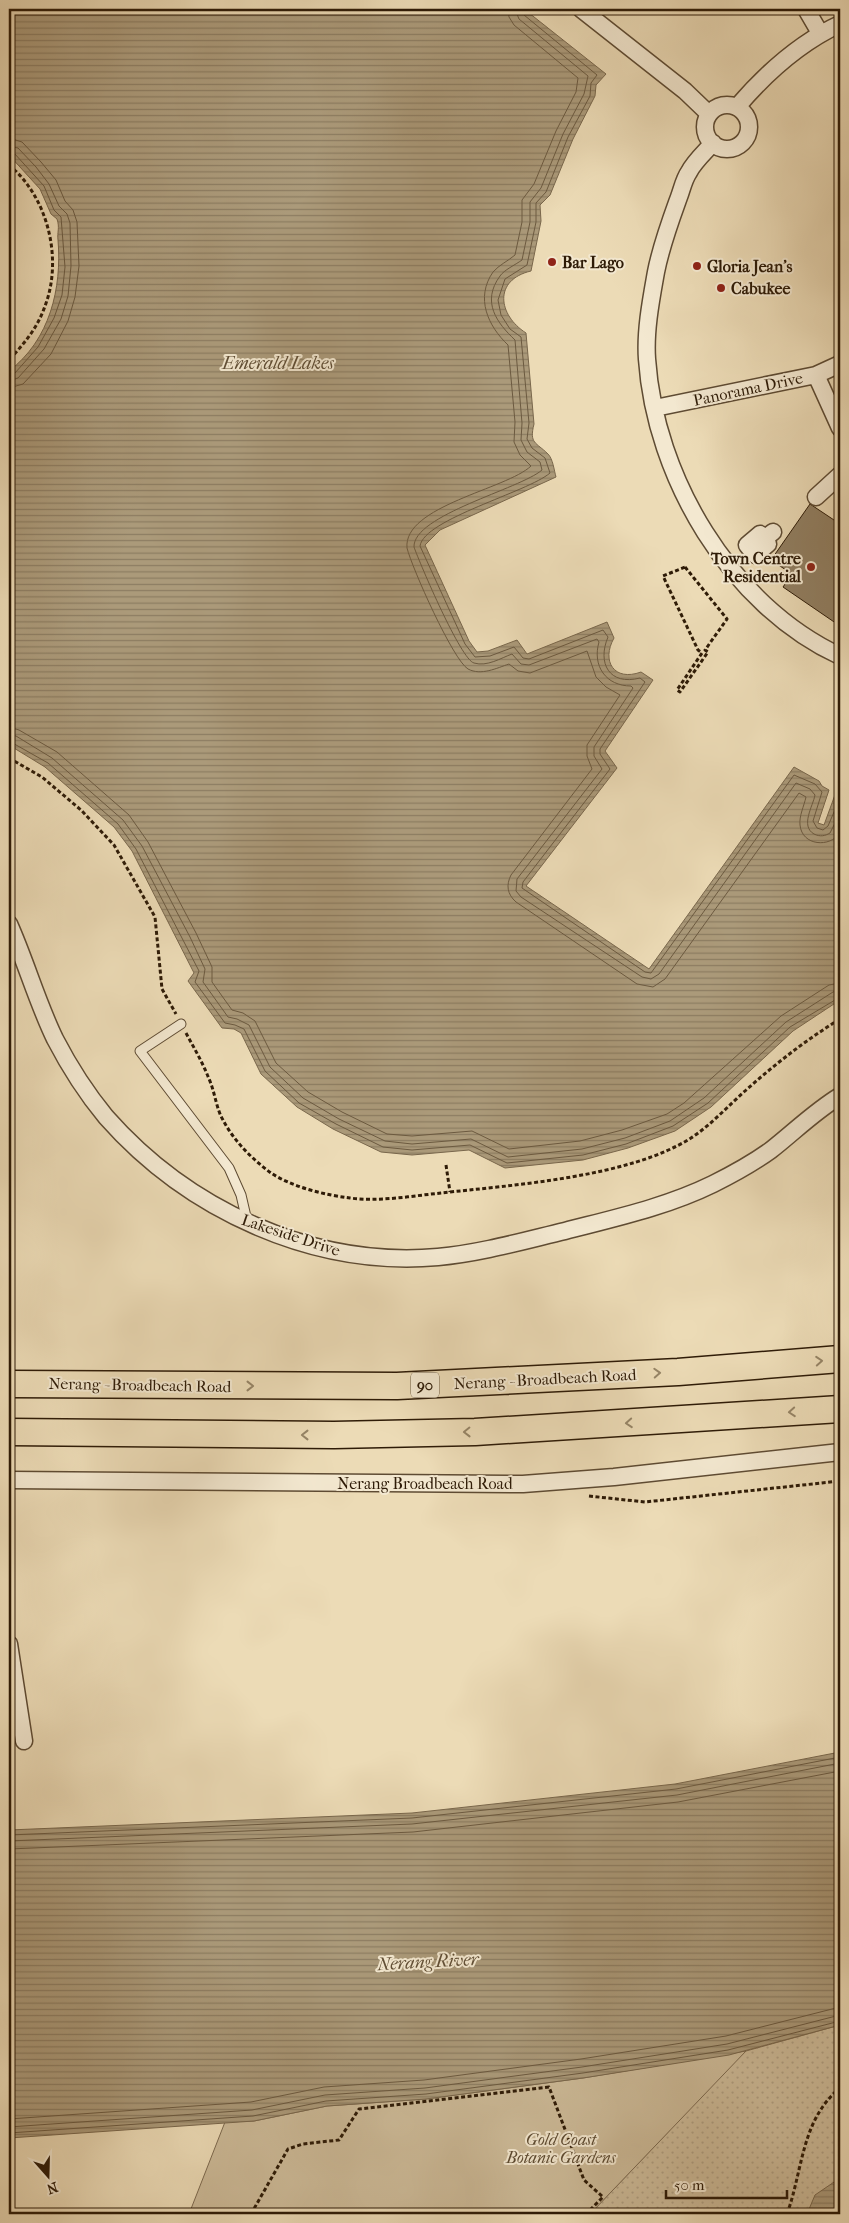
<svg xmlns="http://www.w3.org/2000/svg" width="849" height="2223" font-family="'IM FELL French Canon',serif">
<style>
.grass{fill:url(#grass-dots);stroke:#7d6a50}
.garden{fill:#ccba98;stroke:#7d6a50}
.water{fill:url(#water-rules);stroke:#79674c}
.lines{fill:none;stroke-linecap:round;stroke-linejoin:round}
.shore{stroke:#6c5a40;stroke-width:1}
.building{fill:#917f62;stroke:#2e1b07}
.lane-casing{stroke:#5e4b33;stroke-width:11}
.street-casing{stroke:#5e4b33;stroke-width:19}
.primary-casing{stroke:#2e1b07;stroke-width:29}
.path{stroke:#2e1b07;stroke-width:3;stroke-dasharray:4 2.5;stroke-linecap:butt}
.lane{stroke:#f3e8d0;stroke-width:9}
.street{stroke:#f3e8d0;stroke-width:16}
.primary{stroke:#ecdbb6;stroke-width:26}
.oneway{stroke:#968567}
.poi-dot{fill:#8f2418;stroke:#f3e8d0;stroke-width:2}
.labels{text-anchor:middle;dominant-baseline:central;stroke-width:4;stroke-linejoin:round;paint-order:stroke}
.shield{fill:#f3e8d0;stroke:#695843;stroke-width:1}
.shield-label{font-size:15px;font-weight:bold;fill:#2e1b07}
.poi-label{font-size:16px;font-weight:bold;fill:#2e1b07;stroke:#f3e8d0;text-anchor:start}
.street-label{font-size:16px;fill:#2e1b07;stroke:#f3e8d0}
.park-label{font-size:16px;font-style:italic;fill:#5d4b32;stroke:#f3e8d0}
.water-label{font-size:18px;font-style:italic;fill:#604e35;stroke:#f3e8d0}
</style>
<defs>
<pattern id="grass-dots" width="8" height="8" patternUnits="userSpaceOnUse" patternTransform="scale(1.25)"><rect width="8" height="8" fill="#ccba98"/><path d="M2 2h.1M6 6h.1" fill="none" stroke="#b09f82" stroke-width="1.8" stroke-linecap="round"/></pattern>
<pattern id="water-rules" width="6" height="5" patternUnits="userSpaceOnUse" patternTransform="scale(1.25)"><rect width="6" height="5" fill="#ab9a7a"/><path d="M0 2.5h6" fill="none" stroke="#8c7d62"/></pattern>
</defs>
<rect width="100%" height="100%" fill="#ecdbb6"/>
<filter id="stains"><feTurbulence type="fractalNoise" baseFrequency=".004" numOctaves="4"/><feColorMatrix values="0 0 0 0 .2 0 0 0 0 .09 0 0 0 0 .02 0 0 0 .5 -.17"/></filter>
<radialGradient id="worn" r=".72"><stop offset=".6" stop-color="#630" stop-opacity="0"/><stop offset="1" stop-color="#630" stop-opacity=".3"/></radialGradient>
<path class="grass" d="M840 2025V2214H590L670 2130 637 2069 746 2051Z"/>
<path class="garden" d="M746 2051 590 2214H189L225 2122 254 2121 327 2106 426 2099 583 2078Z"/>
<path class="water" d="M9 9H524L606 74 596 85 595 96 573 139 550 195 540 205 541 221 531 271C493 280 498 315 526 333L534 424C529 444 536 442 548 454 553 459 554 470 556 477L440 530 425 545 469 641 477 652 488 651 517 640 527 654 607 622 614 638C601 661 614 682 641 672L653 680 605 751 617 768 526 886 649 969 794 767 819 781 822 786 829 790 818 823 824 825 836 792 840 793V1000L793 1031 711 1107 675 1131 628 1148 583 1160 505 1168 469 1150 412 1155 381 1152 333 1129 297 1107 261 1074 241 1033 234 1029 222 1028 188 981 194 973 132 851 114 827 45 767 9 745V371C50 340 62 288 58 240 57 232 60 228 57 219L51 214 40 189 9 155Z
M840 1752V2025L729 2055 583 2078 426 2099 327 2106 254 2121 9 2138V1830L412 1813 675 1784Z
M840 2178V2214H807L815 2195Z"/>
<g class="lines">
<path class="shore" d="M508 9 509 17 514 25 578 78 576 92 556 131 534 184 522 200V222L515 255C508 261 499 265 493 272 475 298 488 326 508 345L515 422 514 442 520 455 531 466C507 489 403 506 407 548 412 568 453 660 468 669 481 676 497 668 509 664L518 671 530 673 587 651 596 677 606 687 620 695 587 745V756L592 769 511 875C506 885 507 894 516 902L637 984 653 987 665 979 799 793 806 797C804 806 799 816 800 825 802 846 830 848 840 833
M515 9 519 19 588 76 584 94 563 134 541 188 530 202V222L522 260C515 265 504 270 500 276 481 302 497 323 515 340L522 423 521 440 527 452 540 462 542 470C520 489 413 515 414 547 420 564 461 660 474 663 487 667 501 658 512 654L521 664 529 665 597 639 599 642C592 666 606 686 631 686L633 688 594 747V756L602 769 517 879 516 891 521 897 642 977 651 979 659 974 796 783 810 789 815 795C813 806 800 826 814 834 820 837 825 836 830 833L840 813
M522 9 524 15 597 75 591 83 590 96 568 137 546 192 536 203V222L527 265 505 279 498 300 501 315 510 329 521 337 529 423 527 439 532 448 545 458 550 473C528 492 424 519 420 546L465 644 475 657 490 656 514 647 523 658 529 659 603 630 608 637C597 663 609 686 640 678L645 682 600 749V754L610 769 523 882 522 888 645 972 651 973 794 775 815 784 822 792 813 821 817 828 823 830 828 826 840 798
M9 138 22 142 41 162 56 180 65 201 73 210 77 222 79 266 75 297 68 321 51 354 23 384 9 388
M9 146 18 148 36 167 49 184 59 206 67 214 70 223 71 266 68 296 61 319 44 349 18 378 9 381
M9 152 14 153 44 186 54 210 61 217 65 267 62 295 54 318 38 347 15 373 9 374
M9 727 19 730 57 752 129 815 148 842 196 933 212 967V982L232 1010 243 1013 255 1021 276 1063 308 1092 342 1112 387 1134 412 1136 472 1131 509 1149 580 1141 622 1130 667 1114 684 1103 781 1016 829 985 840 983
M9 735 16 736 52 758 123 820 142 846 190 937 205 969 203 982 228 1017 237 1019 249 1025 270 1067 303 1098 339 1119 385 1141 412 1144 471 1139 508 1157 582 1149 625 1138 670 1121 704 1098 786 1022 833 992 840 990
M9 741 48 763 118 824 136 849 199 971 195 982 225 1023 235 1025 244 1029 265 1071 299 1103 336 1124 383 1147 412 1150 470 1145 507 1163 583 1155 626 1144 673 1126 708 1103 790 1027 840 997
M9 1835 412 1818 676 1789 840 1757
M9 1841 412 1824 677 1795 840 1763
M9 1849 413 1832 678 1802 840 1771
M9 2119 251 2102 324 2087 424 2080 581 2059 726 2036 840 2007
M9 2127 252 2110 325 2095 425 2088 582 2067 727 2044 840 2015
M9 2133 253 2116 326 2101 426 2094 583 2073 728 2050 840 2021"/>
</g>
<path class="building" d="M810 504 840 524V626L783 587 792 574 771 560Z"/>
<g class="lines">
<defs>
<path id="lane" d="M181 1024 140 1051 229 1168 241 1195 247 1221"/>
<path id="street" d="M581 9 685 91 709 114
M806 9 820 33
M705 127a22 22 0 1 1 44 0a22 22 0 1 1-44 0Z
M737 107C766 73 799 43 840 24
M713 143C705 152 694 162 689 172 684 179 682 189 679 197 670 222 661 246 656 272 651 300 645 331 647 359 655 477 730 605 840 656
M816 375 840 428
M655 408 816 375 840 364
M816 497 840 475
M764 539 760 534 747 545 755 555 768 544 764 539 773 532
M9 924C26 962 37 1002 55 1039 69 1066 87 1094 106 1117 188 1210 313 1268 438 1257 481 1253 523 1241 565 1231 615 1218 666 1207 713 1184 733 1174 753 1163 771 1150 794 1132 815 1111 840 1096
M9 1480 523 1484 614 1477 840 1452
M9 1644 24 1741"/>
<path id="primary" d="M9 1384 397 1386 678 1372 840 1359
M9 1432 334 1435 475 1432 840 1409"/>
</defs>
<use href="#lane" class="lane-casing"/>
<use href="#street" class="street-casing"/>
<use href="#primary" class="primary-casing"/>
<path class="path" d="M9 165C48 197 63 259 45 306 38 327 24 344 9 360
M685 567 727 619 705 650 708 652 680 692 677 690 702 653 698 650 663 576Z
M9 758 42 777 81 810 114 845 155 917 162 989 176 1014
M186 1033C194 1048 203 1063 209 1079 215 1092 216 1108 223 1120 234 1141 252 1159 271 1173 292 1187 325 1195 350 1198 379 1202 411 1196 441 1193 514 1185 630 1177 691 1138 711 1125 728 1106 745 1091 775 1064 806 1040 840 1019
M446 1165 450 1192
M589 1496 645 1502 840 1481
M251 2214 288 2149 303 2144 339 2140 359 2109 549 2087 584 2180 603 2197 586 2214
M787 2214C803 2170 801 2120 840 2088"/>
<use href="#lane" class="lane"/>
<use href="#street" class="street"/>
<use href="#primary" class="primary"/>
</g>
<defs><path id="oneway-chevron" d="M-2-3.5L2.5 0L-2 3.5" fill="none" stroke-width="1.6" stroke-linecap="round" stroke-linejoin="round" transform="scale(1.25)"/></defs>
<g class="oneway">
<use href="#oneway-chevron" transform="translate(819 1361) rotate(-4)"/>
<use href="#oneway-chevron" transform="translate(657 1373) rotate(-3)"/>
<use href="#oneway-chevron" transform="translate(250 1386)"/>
<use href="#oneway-chevron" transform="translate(792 1412) rotate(176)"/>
<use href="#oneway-chevron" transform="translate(629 1423) rotate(176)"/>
<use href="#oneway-chevron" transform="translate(467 1432) rotate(179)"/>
<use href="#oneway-chevron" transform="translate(305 1435) rotate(-180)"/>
</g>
<g class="poi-dot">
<circle cx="552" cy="262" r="5"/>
<circle cx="697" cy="266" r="5"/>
<circle cx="721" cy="288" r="5"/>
<circle cx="811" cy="567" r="5"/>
</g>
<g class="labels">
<rect class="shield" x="411" y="1372.5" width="28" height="25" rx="4"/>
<g class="shield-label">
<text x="425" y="1385">90</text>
</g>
<g class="poi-label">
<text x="562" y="262">Bar Lago</text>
<text x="707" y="266">Gloria Jean's</text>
<text x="731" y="288">Cabukee</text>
<text x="801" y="558" text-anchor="end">Town Centre<tspan x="801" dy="18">Residential</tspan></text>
</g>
<g class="street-label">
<text transform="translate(748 389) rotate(-12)">Panorama Drive</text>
<text transform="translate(291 1235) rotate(18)">Lakeside Drive</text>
<text transform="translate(545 1379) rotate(-3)">Nerang - Broadbeach Road</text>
<text transform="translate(140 1385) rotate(1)">Nerang - Broadbeach Road</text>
<text x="425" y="1483">Nerang Broadbeach Road</text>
</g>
<g class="park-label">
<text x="561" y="2139">Gold Coast<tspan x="561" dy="18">Botanic Gardens</tspan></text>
</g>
<g class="water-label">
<text x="278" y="363">Emerald Lakes</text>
<text transform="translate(428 1962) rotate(-3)">Nerang River</text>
</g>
</g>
<rect width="849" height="2223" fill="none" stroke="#ecdbb6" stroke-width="30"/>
<rect x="10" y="10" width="829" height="2203" fill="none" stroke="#2e1b07" stroke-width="2.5"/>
<rect x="15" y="15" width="819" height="2193" fill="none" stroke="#2e1b07"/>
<g transform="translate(48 2176) rotate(160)" stroke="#f3e8d0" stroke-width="4" paint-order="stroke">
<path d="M0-4L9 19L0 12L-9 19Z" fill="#2e1b07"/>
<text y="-8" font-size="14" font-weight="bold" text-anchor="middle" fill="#2e1b07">N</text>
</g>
<path d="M666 2190v8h121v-8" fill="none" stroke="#2e1b07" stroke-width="2.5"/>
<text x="674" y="2190" font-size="15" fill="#2e1b07" stroke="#f3e8d0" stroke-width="4" paint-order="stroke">50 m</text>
<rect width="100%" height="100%" filter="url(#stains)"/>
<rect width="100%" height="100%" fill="url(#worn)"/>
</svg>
